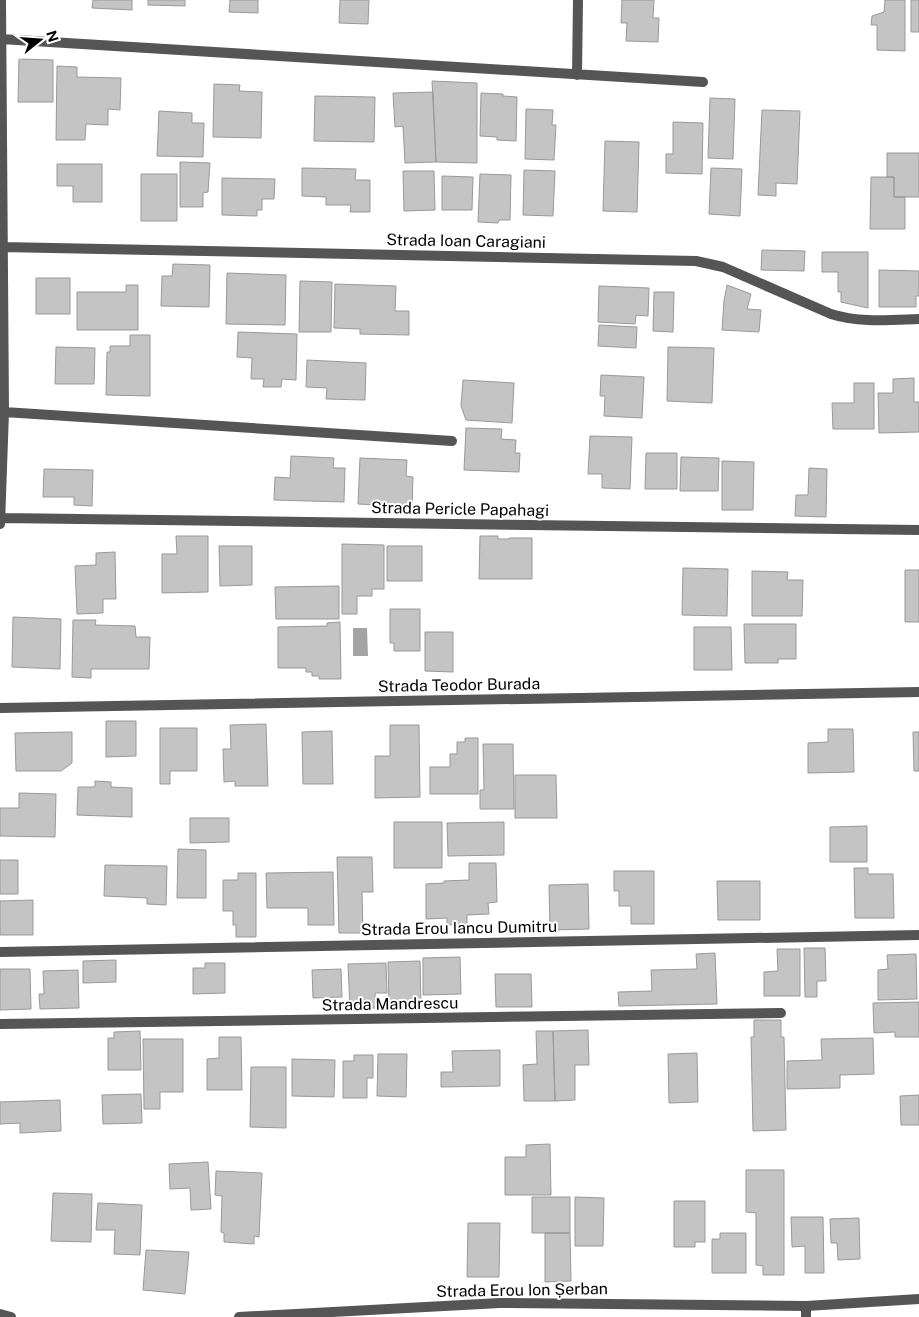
<svg xmlns="http://www.w3.org/2000/svg" width="919" height="1317" font-family="'Public Sans',sans-serif">
<style>
.water{fill:#a3a3a3}
.building{fill:#c4c4c4;stroke:#999}
.lines{fill:none;stroke-linecap:round;stroke-linejoin:round}
.minor{stroke:#555;stroke-width:10}
.tertiary{stroke:#555;stroke-width:10}
.labels{text-anchor:middle;dominant-baseline:central;stroke-width:4;stroke-linejoin:round;paint-order:stroke}
.street-label{font-size:16px;fill:#000;stroke:#fff}
</style>
<rect width="100%" height="100%" fill="#fff"/>
<path class="water" d="M353 628H367L368 656H353Z"/>
<path class="building" d="M93 0H132V10L92 8Z
M148 0H185V6L148 5Z
M230 0H258V13L229 12Z
M340 0H369L368 24 339 23Z
M622 0H654L653 18H659L658 42 626 41 627 23H621Z
M885 0H905V51L877 50V25H871L872 16 884 12Z
M911 0H919V32H911Z
M19 59 53 60V102H18Z
M57 66 77 67V77L121 78 120 110 108 109V125L86 124 85 140H56Z
M432 81 477 83V163L436 162Z
M214 84 240 85 239 91 262 92 261 138 213 137Z
M433 92 436 162 405 163 403 126 395 127 393 93Z
M481 93 503 94V96L517 97 516 141 497 140V137L480 136Z
M315 96 375 97 374 142 314 141Z
M710 98 735 99 733 159 708 158Z
M526 109 553 110 552 125H556L554 160 525 159Z
M762 110 800 111 797 184 776 183V196L758 195Z
M159 111 192 113V123H204L203 157 157 156Z
M673 122 703 123 702 174 666 173V154H673Z
M605 141 639 142 637 212 603 211Z
M887 153H919V197H894V177H887Z
M180 162 210 163 208 192 203 193V207H180Z
M57 164H102V202H73V186H57Z
M302 168 356 169 355 180H370V212H350L351 205H326V197L302 196Z
M711 168 742 169 740 216 709 214Z
M524 170 555 171 553 216 523 215Z
M403 171H434L435 210 404 211Z
M141 174H177V221H141Z
M480 174 511 175 510 220H499L498 223 478 222Z
M442 176 473 177 472 210H442Z
M871 177H894V197H905V229H870Z
M222 178 275 179 274 199H262V210H257V216L222 215Z
M762 250 805 251 804 271 761 270Z
M822 252H868V308L841 302V292H838V272H822Z
M173 264 210 265 209 307 161 306 162 276H172Z
M879 270 919 271V296H916V307H879Z
M227 273 286 275 285 325 226 324Z
M36 278H70V314H36Z
M300 281 332 282 331 332H299Z
M335 284 396 286 395 311H409V335L360 334V329L334 328Z
M126 285H138V330H77V292H126Z
M727 285 751 294 747 309 761 310 759 332 722 330 724 301Z
M599 286 649 288 648 316 636 315 635 324 598 322Z
M654 292H674L673 332 653 331Z
M599 325 637 327 636 348 598 346Z
M238 332 297 334 296 380 282 379 281 387H263L264 379H251L252 358 237 357Z
M130 335H150V396L106 395 107 352H110V346H130Z
M56 347 95 348 94 384H55Z
M668 347 714 348 712 403 667 401Z
M307 360 366 363 365 400 326 399 327 388 306 387Z
M601 375 644 377 642 418 604 416 605 396H600Z
M914 378V402H919V432L879 433 878 393H893V379Z
M463 380 514 383 512 423 466 420 461 406Z
M854 383H874V429H833L832 403H854Z
M466 428 502 429 501 439 516 440 515 453H520L519 472 464 470Z
M590 436 632 437 630 489 602 488V474H588Z
M646 453H677V489H645Z
M291 456 334 458 333 468H345L344 502 274 500 275 477 290 478Z
M681 457 719 458 718 491H680Z
M360 458 407 460 406 476 413 477 412 507 358 504Z
M722 461 754 462 753 510H722Z
M809 468 827 469 826 517 795 516 796 495H808Z
M44 469 93 470 92 506 74 505V497H43Z
M176 536H208V592L162 593V554H177Z
M480 536H498V539H509V538H532V579H479Z
M342 544 384 545V589H372V596H357V614H342Z
M219 546H252V585L220 586Z
M387 546H422V581H387Z
M115 552 116 599H103V613L77 614 75 566 96 565V553Z
M683 568 728 569 727 616 682 615Z
M905 570H919V622H905Z
M752 571 788 572 787 580H803L802 616H752Z
M339 586V619H276L275 587Z
M390 609H420V651H394V643H390Z
M13 617 61 619 60 669 12 667Z
M73 620H96L95 625 135 626 136 637H150L149 669H91V678L72 677Z
M340 622 341 679H319V676H312V672H306V668H278V627L327 626V623Z
M744 624H796V659H778V663H745Z
M694 627H731L732 670H694Z
M425 632H453V672L425 671Z
M106 721H136V756L106 757Z
M266 724 268 786H235V781L224 782 223 749H231L230 725Z
M390 725H419L420 797 375 798V756H390Z
M160 728H197V771H170V784H160Z
M828 729H853L854 772 808 773V743L828 742Z
M332 731 333 784H303L302 732Z
M72 732V763L61 771H16L15 733Z
M913 732H919V771H914Z
M465 738H478V794H430V767H450V754H457V742H465Z
M483 744H513L514 809H480V790H484Z
M515 775H556L557 818H515Z
M95 781 111 782V787L132 788V817L77 815 78 787H95Z
M19 793 56 794 55 837 0 836V808H19Z
M190 818H229V842L190 843Z
M394 822H442V868H394Z
M504 822V855L448 856 447 823Z
M867 826V862H830V827Z
M178 849 206 850V898H177Z
M337 857H372L373 892H362L363 933H339Z
M0 860H18V894H0Z
M469 863H496L497 902 488 903 489 914 467 915V924L447 925V918L426 919V884L444 883V881L469 880Z
M105 865 167 866 166 905 147 904V898L104 896Z
M854 868H868V874H893L894 918H855Z
M614 871H654V924H631V906H619V891H614Z
M333 872 334 925H308V908H267L266 873Z
M238 873H256V937H236V925H233V911H223V880H238Z
M717 881H760V920H718Z
M588 884 589 929 550 930 549 885Z
M33 900V935H0V901Z
M804 948H825L826 981H817V997H805Z
M777 949H800V996H764V972L778 971Z
M715 953 717 1004 619 1006 618 992 652 991 651 970 697 969 696 954Z
M916 954 917 999 878 1000V970L888 969 887 955Z
M460 957 461 994 423 995V958Z
M116 960V982L83 983V961Z
M420 961 421 1007H389L388 962Z
M205 963H225V993L193 994V968H205Z
M386 963 387 993H375L376 1008 350 1009 348 964Z
M0 969H30L31 1009 0 1010Z
M341 969 342 997 313 998 312 970Z
M78 970 79 1008 40 1009 39 994H44L43 971Z
M495 974H531L532 1007H496Z
M919 1002V1037H895V1032L874 1033 873 1003Z
M754 1020H781V1037H784L786 1130 753 1131 751 1037H754Z
M588 1030 589 1065H575V1100L555 1101 553 1031Z
M140 1031 141 1070H108V1038H114V1032Z
M536 1031H553L555 1101H524L523 1065 537 1064Z
M219 1037H241L242 1090H207V1059L219 1058Z
M873 1038 874 1074 840 1075V1088L787 1089V1061L822 1060 821 1039Z
M143 1039H183V1092H160V1109H144Z
M500 1050V1086L441 1087V1072H453L452 1051Z
M697 1053 698 1102 669 1103 668 1054Z
M378 1054H407L406 1097 377 1096Z
M354 1055H373V1078H367V1098H343V1061H354Z
M292 1059 335 1060 334 1097 292 1096Z
M251 1067H286V1128L250 1127Z
M141 1094 142 1123 103 1124 102 1095Z
M919 1095V1125H901L900 1096Z
M60 1100 61 1131 20 1133V1123L0 1124V1102Z
M550 1144 551 1195H505V1157H526V1145Z
M208 1162 211 1209 191 1210 190 1188 170 1189 169 1164Z
M746 1170H784V1275H763V1266L756 1265V1213L746 1212Z
M216 1171 262 1173 259 1237 254 1236V1244L224 1242V1233L221 1232 222 1196 215 1195Z
M53 1193 92 1194 91 1242 51 1241Z
M532 1197H570V1233H532Z
M575 1197 604 1198 603 1246H575Z
M674 1201H705V1242H695V1247H674Z
M98 1203 142 1205 140 1255 114 1254 115 1230H96Z
M791 1217H823L824 1273H805V1246L792 1247Z
M859 1218 860 1259 838 1260 837 1243H831L830 1219Z
M468 1223H500L499 1277H467Z
M545 1233H570L571 1281 545 1282Z
M720 1233H746V1273H712V1239H720Z
M146 1250 189 1252 185 1294 143 1290Z"/>
<g class="lines">
<path class="minor" d="M1 39 703 82
M577 75 578 0
M2 247 696 261 723 267 831 314C859 323 890 320 919 319
M4 412 452 441
M1 518 919 530
M0 524 4 412 1 0
M0 708 919 692
M0 952 919 935
M0 1024 781 1013
M0 1314 11 1317
M239 1317 500 1303 806 1306"/>
<path class="tertiary" d="M806 1317V1306L919 1299"/>
</g>
<g class="labels">
<g class="street-label">
<text transform="translate(466 241) rotate(1)">Strada Ioan Caragiani</text>
<text transform="translate(460 509) rotate(1)">Strada Pericle Papahagi</text>
<text transform="translate(459 685) rotate(-1)">Strada Teodor Burada</text>
<text transform="translate(459 928) rotate(-1)">Strada Erou Iancu Dumitru</text>
<text transform="translate(390 1004) rotate(-1)">Strada Mandrescu</text>
<text transform="translate(522 1290) rotate(-1)">Strada Erou Ion Șerban</text>
</g>
</g>
<g transform="translate(40 40) rotate(73)" stroke="#ffffff" stroke-width="4" paint-order="stroke">
<path d="M0-4L9 19L0 12L-9 19Z" fill="#000000"/>
<text y="-8" font-size="14" font-weight="bold" text-anchor="middle" fill="#000000">N</text>
</g>
</svg>
